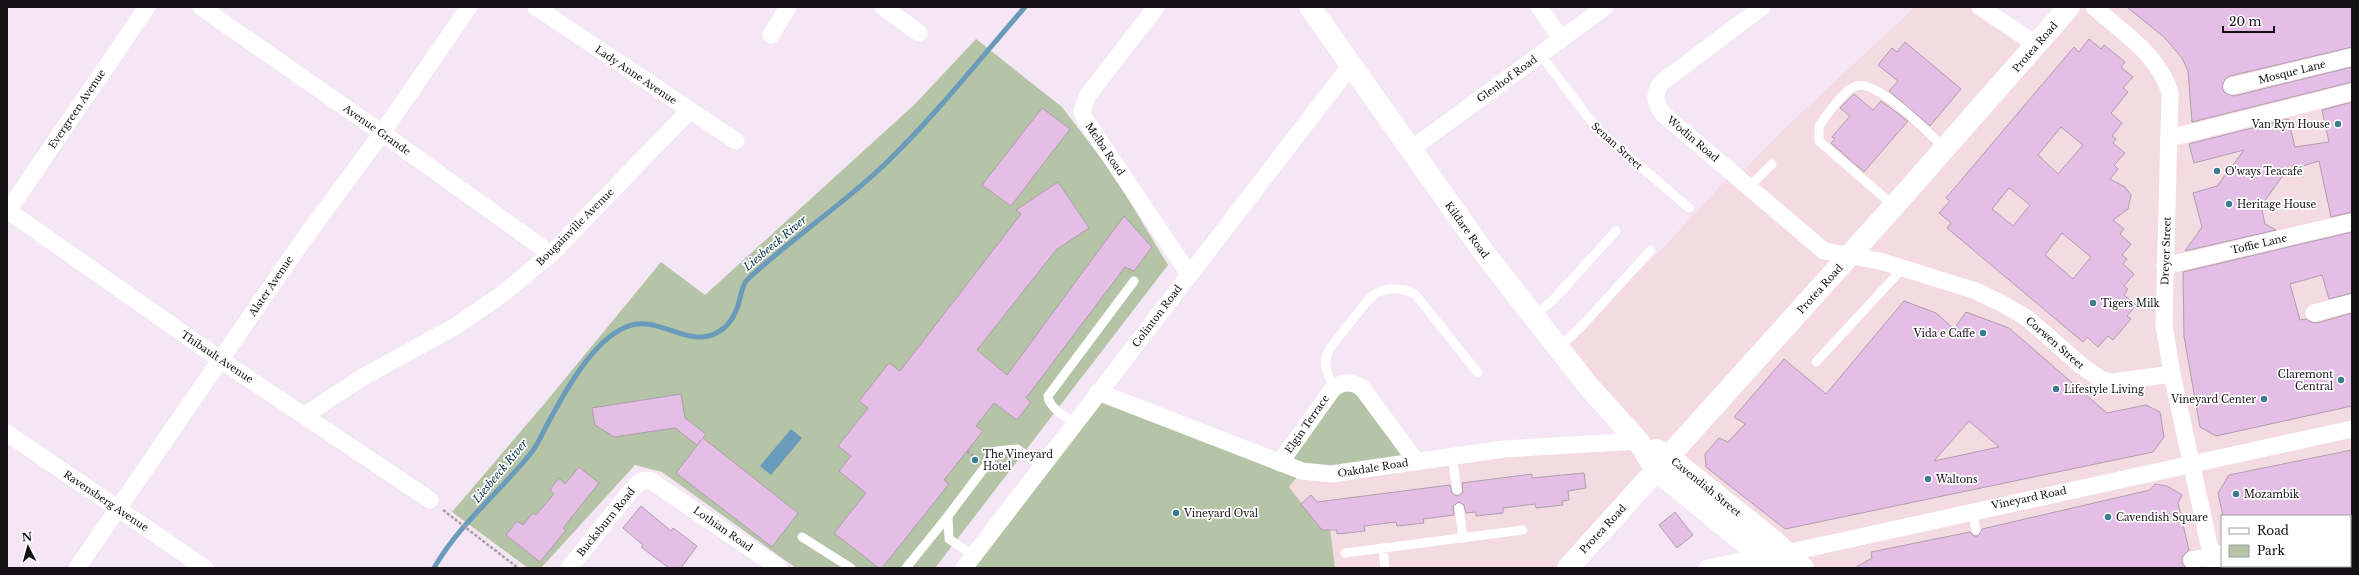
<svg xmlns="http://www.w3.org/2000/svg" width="2359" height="575" font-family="'Libre Baskerville',serif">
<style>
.commercial{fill:#f4dae1;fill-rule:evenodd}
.green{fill:#b5c3a6}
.water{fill:#6a9bba}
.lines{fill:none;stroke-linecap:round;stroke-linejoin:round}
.stream{stroke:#6a9bba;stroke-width:5}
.building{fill:#e5bee6;stroke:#ac9fac;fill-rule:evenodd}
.path{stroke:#a69ba6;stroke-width:2.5;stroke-dasharray:3 2;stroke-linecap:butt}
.lane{stroke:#fff;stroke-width:9}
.street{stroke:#fff;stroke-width:17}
.secondary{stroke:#fff;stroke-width:22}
.poi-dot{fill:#3b7d8f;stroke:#fff;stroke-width:1.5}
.labels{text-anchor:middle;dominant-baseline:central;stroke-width:3.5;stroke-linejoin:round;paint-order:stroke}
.street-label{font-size:10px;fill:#141015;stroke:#fff}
.poi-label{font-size:10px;fill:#141015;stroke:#fff;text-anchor:start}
.water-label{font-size:11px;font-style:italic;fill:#053046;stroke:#fff}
</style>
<rect width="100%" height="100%" fill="#f4e6f4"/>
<path class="commercial" d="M1915 7H1980L2037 45 2069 7H2352V568H1707L1763 556 1669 457 1568 568H1335L1330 529 1322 530 1289 487 1302 471 1638 441 1559 348 1665 246 1724 182 1734 174 1746 168 1784 129ZM2222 516H2350V566H2222Z"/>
<path class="green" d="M976 39 1062 107 1113 174 1168 265 935 568H796L662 472 635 465 541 568H528L452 512 545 403 661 262 705 295 915 104Z
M1351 383 1416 461 1302 471 1289 487 1322 530 1330 529 1335 568H964L1098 392 1280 463 1332 390Z"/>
<path class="water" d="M791 429 802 438 771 475 760 466Z"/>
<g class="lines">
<path class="stream" d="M434 568C459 524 500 492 531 453 538 444 543 432 548 423 565 392 592 341 626 327 659 312 692 355 724 328 743 311 738 288 748 279 791 239 841 206 884 165 935 116 979 60 1025 7"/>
</g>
<path class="building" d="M2127 7H2352V47L2230 76 2225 79 2222 88 2225 93 2234 96 2352 67V82L2192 122 2188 71 2182 58 2165 38Z
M2089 39 2101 49 2104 45 2125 62 2121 67 2133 77 2123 88 2128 92 2111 113 2122 123 2112 136 2116 139 2113 143 2125 153 2114 165 2118 169 2110 179 2125 187 2131 195 2128 209 2113 220 2124 229 2120 234 2131 244 2122 255 2127 259 2123 264 2134 274 2124 286 2128 289 2124 295 2136 305 2127 316 2131 319 2113 340 2108 336 2098 347 2087 337 2083 342 1947 228 1951 223 1939 213 1950 201 1946 198 2074 47 2079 52ZM2061 127 2083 145 2058 174 2038 155ZM2009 188 2030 205 2013 226 1992 209ZM2062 233 2091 257 2073 279 2045 255Z
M1905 42 1961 89 1930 126 1889 91 1898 81 1878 65 1892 48 1897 52Z
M1854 94 1873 110 1881 101 1908 121 1864 172 1831 143 1835 139 1832 137 1850 116 1840 108Z
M2352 102V212L2331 217 2319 161 2286 171 2261 206 2265 224 2276 230 2185 251 2202 227 2193 193 2217 186 2244 150 2194 163 2189 144 2288 119 2295 147 2329 142 2322 110Z
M1042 108 1070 129 1011 206 982 185Z
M1058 182 1089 228 1056 250 977 350 1007 375 1124 216 1152 247 1134 271 1125 267 1026 398 1031 402 1017 420 994 403 976 426 983 431 944 480 949 484 882 568H879L834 533 866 493 839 471 851 456 838 446 868 408 859 401 889 363 900 371 1021 214 1016 210Z
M2352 232V293L2329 299 2322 275 2290 284 2300 320 2306 319 2311 322 2317 323 2352 313V406L2216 436 2200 427 2184 336 2183 272Z
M1904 301 1936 313 1954 329 1966 312 2009 328 2107 413 2146 405 2160 412 2164 437 2153 452 1785 529 1706 467 1705 454 1719 438 1728 442 1745 424 1734 417 1784 359 1826 394ZM1969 421 1999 447 1934 461Z
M681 394 685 418 706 434 703 438 798 513 772 547 676 473 702 439 697 445 675 428 614 437 595 425 592 408Z
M2352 450V516H2223L2218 493 2229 475Z
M579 467 599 483 563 528 566 530 540 562 506 535 517 521 523 525 533 513 536 515 554 494 550 490 559 478 565 484Z
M1584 473 1586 488 1568 491 1569 500 1562 501 1563 505 1536 508 1535 504 1503 508V513L1476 516V512L1466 513 1464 505 1459 502 1453 506 1454 515 1423 519 1424 523 1397 526 1396 522 1364 526 1365 531 1337 534V530H1322L1301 504 1311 495 1317 502 1450 485 1452 493 1457 496 1463 492 1462 483 1532 474V478Z
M2155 484 2167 486 2182 495 2178 503 2189 550 2182 557V563L2186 568H1855L1872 558 1871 552 1970 532 1974 536H1978L1982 529 2150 490Z
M641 506 671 531 673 528 697 546 681 568H669L641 547 643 545 623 528Z
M1675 512 1693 535 1677 548 1659 525Z"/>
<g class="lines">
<path class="path" d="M967 451 976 458
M443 510 518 568"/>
<path class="lane" d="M1540 54 1597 129 1689 208
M1749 187 1772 164
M1894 206 1819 141V126C1827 115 1844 89 1856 86 1877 79 1930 134 1945 149
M1534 316 1554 299 1616 231
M1559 348 1580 328 1651 250
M1816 362 1903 268
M1335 387C1326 373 1322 363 1330 348L1368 300C1380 287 1400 286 1415 294L1478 373
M1074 423C1065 416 1049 408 1048 396L1134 281
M1452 456 1457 490
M1459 508 1463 538
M1972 511 1976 530
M802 537 851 568
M1383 548 1385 568
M1345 553 1523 530
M973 555 949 539 948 516 997 451 1017 449 1042 466
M906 568 948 516"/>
<path class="street" d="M201 7 382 133 551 254
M536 7 736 141
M883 7 919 33
M1156 7 1088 95 1082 111 1085 119 1189 274
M1539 7 1561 39
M1762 7 1661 83C1653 95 1655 103 1663 114L1824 251 1880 261 1976 291 2001 303 2027 318 2082 366 2102 380 2112 382 2172 374
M1980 7 2037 45
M2094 7C2122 32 2160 56 2170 93L2164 325 2172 374 2214 568
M771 35 788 7
M2232 86 2352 57
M2170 138 2352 92
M1410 150 1605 7
M7 210 221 360 430 500
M7 212 147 7
M2165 266 2352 222
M2314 313 2352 303
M1098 392 1302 471 1331 474 1504 449 1638 441
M305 415 363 377 456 326 501 295 551 254 689 111
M7 433 205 568
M1280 463 1332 390C1341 381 1352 381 1362 388L1416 461
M2192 560 2222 553
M77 568 301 243 382 133 469 7
M569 568 633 488 641 481 650 480 779 568
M964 568 1351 65
M1707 568 1805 549 2352 429"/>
<path class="secondary" d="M1310 7 1485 254 1590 388 1638 441 1656 470 1776 568
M1656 450 1669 457 1775 542 1803 568
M1568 568 1894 206 2069 7"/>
</g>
<g class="poi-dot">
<circle cx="2338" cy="124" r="4"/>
<circle cx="2217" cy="171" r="4"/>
<circle cx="2229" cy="204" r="4"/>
<circle cx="2093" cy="303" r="4"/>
<circle cx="1983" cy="333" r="4"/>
<circle cx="2341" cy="380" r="4"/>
<circle cx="2056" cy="389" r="4"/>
<circle cx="2264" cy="399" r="4"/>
<circle cx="975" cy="460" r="4"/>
<circle cx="1928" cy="479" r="4"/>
<circle cx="2236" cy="494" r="4"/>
<circle cx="1176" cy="513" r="4"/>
<circle cx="2108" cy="517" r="4"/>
</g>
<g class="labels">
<g class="street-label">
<text transform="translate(2035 47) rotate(-49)">Protea Road</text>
<text transform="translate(2292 72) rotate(-14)">Mosque Lane</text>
<text transform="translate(636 75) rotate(34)">Lady Anne Avenue</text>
<text transform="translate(1507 79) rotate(-36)">Glenhof Road</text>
<text transform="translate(77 109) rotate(-56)">Evergreen Avenue</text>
<text transform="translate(377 130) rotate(35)">Avenue Grande</text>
<text transform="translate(1693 139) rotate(40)">Wodin Road</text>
<text transform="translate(1617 146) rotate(42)">Senan Street</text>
<text transform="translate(1105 149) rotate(56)">Melba Road</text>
<text transform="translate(575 227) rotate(-45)">Bougainville Avenue</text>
<text transform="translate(1467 230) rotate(54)">Kildare Road</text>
<text transform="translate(2259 244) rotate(-13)">Toffie Lane</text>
<text transform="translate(2166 251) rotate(-88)">Dreyer Street</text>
<text transform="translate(271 286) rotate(-56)">Alster Avenue</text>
<text transform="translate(1820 289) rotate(-48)">Protea Road</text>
<text transform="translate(1157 316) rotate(-53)">Colinton Road</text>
<text transform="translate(2055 343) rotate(41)">Corwen Street</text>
<text transform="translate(217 357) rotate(34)">Thibault Avenue</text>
<text transform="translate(1307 424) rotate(-55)">Elgin Terrace</text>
<text transform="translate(1373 468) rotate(-9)">Oakdale Road</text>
<text transform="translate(1706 487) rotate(39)">Cavendish Street</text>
<text transform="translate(2029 498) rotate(-12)">Vineyard Road</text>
<text transform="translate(106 501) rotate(34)">Ravensberg Avenue</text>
<text transform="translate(606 522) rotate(-51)">Bucksburn Road</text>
<text transform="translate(723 529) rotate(35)">Lothian Road</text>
<text transform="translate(1603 529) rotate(-47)">Protea Road</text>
</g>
<g class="poi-label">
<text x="2330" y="124" text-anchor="end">Van Ryn House</text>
<text x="2225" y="171">O'ways Teacafé</text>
<text x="2237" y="204">Heritage House</text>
<text x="2101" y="303">Tigers Milk</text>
<text x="1975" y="333" text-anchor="end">Vida e Caffe</text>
<text x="2333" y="374" text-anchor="end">Claremont<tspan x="2333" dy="12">Central</tspan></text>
<text x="2064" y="389">Lifestyle Living</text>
<text x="2256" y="399" text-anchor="end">Vineyard Center</text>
<text x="983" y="454">The Vineyard<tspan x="983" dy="12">Hotel</tspan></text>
<text x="1936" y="479">Waltons</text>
<text x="2244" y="494">Mozambik</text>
<text x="1184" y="513">Vineyard Oval</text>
<text x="2116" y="517">Cavendish Square</text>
</g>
<g class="water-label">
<text transform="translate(775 243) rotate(-40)">Liesbeeck River</text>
<text transform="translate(500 471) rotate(-50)">Liesbeeck River</text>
</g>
</g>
<rect width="2359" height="575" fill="none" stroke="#141015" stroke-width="16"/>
<rect x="2221" y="515" width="130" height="52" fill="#ffffff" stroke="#a19fa1"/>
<rect x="2229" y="528" width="20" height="6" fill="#ffffff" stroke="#a19fa1"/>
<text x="2257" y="535" font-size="12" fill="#141015">Road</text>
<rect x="2229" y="545" width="20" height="12" fill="#b5c3a6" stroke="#a19fa1"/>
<text x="2257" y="555" font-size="12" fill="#141015">Park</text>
<g transform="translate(28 547) rotate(354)" stroke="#ffffff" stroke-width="3" paint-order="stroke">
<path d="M0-3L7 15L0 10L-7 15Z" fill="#141015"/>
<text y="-6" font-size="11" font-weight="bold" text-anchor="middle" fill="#141015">N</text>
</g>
<path d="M2223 26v6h51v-6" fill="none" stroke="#141015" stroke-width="2"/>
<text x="2229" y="26" font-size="12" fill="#141015" stroke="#ffffff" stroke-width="3" paint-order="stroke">20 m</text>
</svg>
